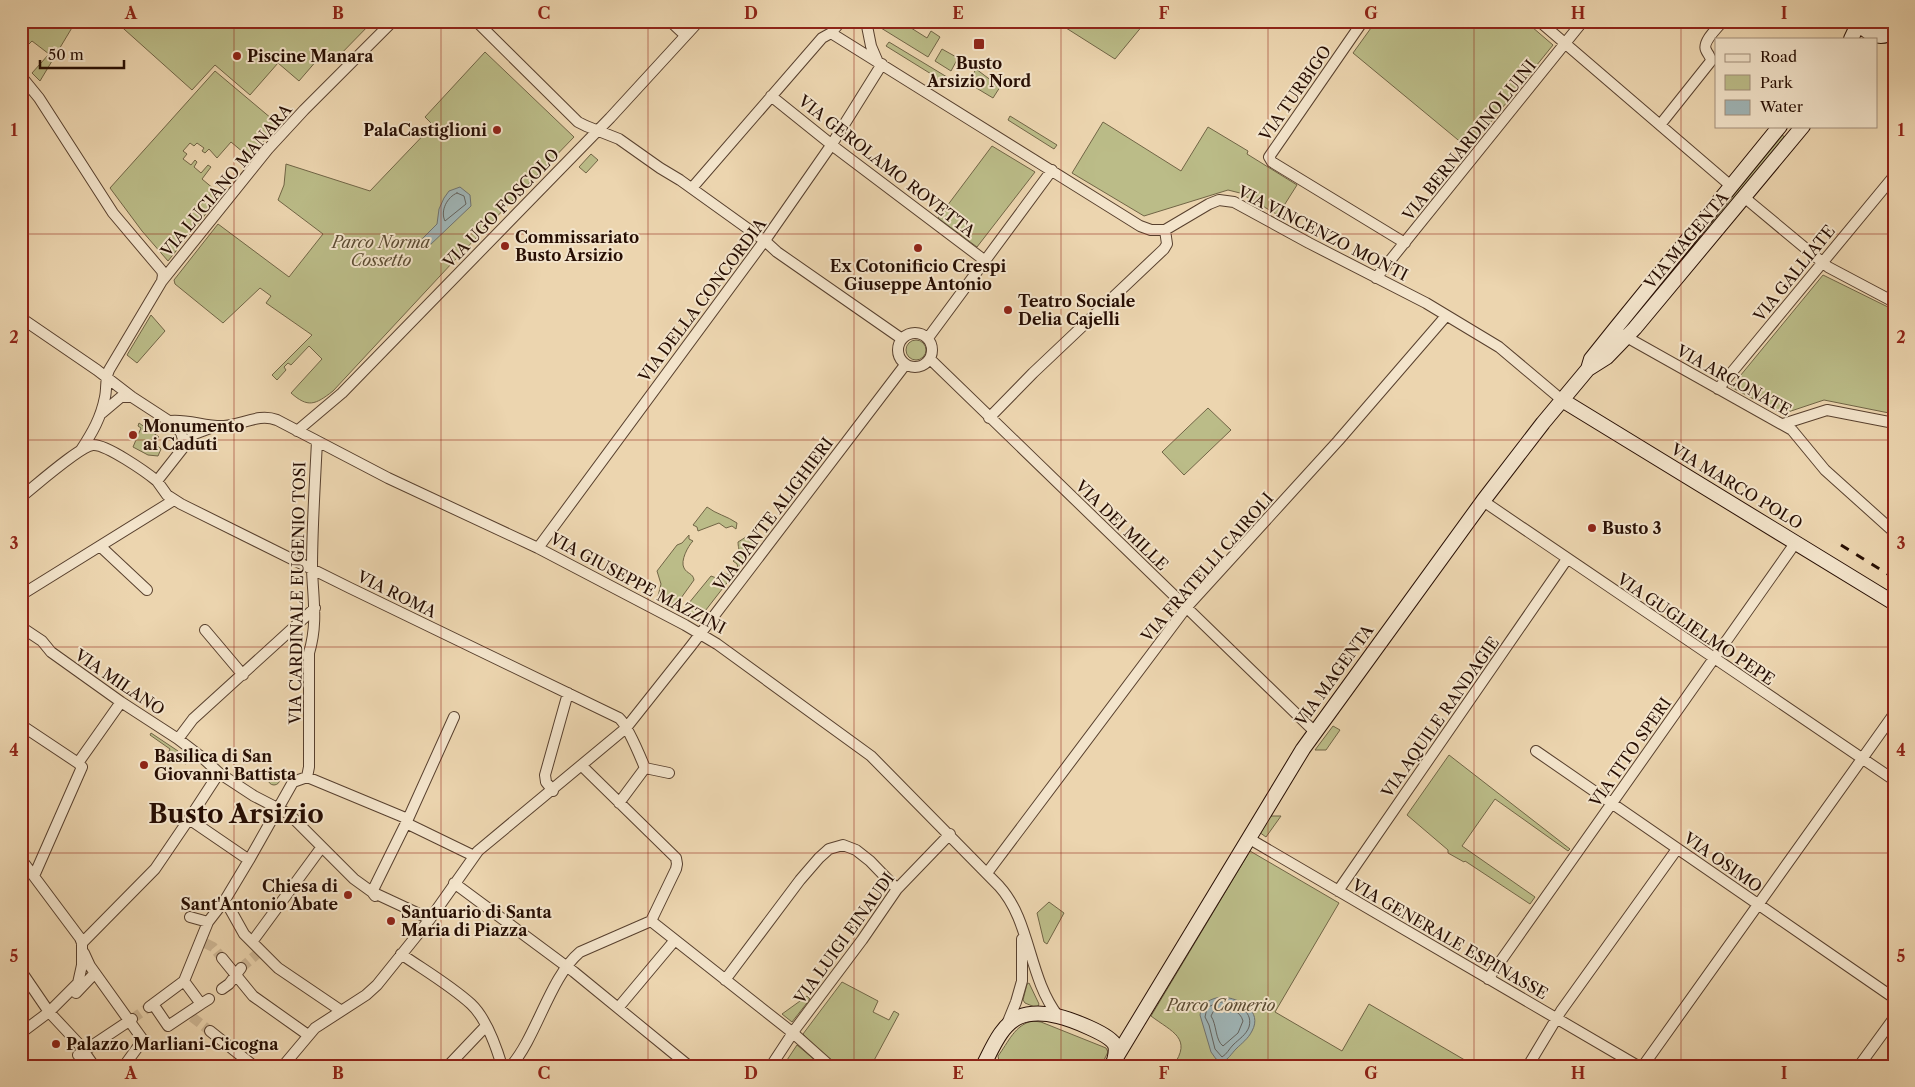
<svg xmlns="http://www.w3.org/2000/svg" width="1915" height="1087" font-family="'Libre Caslon Text',serif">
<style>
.green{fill:#bbbc88;stroke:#716546}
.water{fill:#9fb5b7;stroke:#6f726f}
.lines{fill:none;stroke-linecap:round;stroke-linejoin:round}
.shore{stroke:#63625d;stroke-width:1}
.street-tunnel{stroke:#ceb795;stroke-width:10;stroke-dasharray:10 5;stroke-linecap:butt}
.street-casing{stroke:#58402e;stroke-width:12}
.secondary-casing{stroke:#270e03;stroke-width:16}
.street{stroke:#f3e4cb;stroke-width:10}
.secondary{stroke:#f3e4cb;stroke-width:14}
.rail{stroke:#270e03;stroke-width:3;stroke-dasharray:9 9;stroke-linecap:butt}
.grid{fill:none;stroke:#8f2418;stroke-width:1;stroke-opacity:0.55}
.poi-dot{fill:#8f2418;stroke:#f3e4cb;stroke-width:2}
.labels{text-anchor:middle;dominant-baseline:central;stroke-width:4;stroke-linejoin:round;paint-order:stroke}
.poi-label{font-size:16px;font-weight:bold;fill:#270e03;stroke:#f3e4cb;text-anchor:start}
.street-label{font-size:16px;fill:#270e03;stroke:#f3e4cb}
.park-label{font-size:16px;font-style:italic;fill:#5b4b32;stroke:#f3e4cb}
.town-label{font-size:26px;font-weight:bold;fill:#270e03;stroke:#f3e4cb}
.neatline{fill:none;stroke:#8f2418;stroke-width:2}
.grid-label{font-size:16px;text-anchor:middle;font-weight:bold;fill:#8f2418}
</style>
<rect width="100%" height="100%" fill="#ecd5af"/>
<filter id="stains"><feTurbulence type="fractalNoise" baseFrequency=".004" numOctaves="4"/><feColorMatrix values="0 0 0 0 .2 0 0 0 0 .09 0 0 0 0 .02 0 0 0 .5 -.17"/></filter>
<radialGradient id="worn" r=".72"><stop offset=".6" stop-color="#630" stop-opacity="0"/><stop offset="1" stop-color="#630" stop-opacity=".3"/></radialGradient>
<path class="green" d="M21 21H76L40 81 32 73 49 54 32 41 26 47 21 42V37L25 33 21 29Z
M115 21H373L334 61 324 52 299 81 278 63 250 95 215 65 192 90Z
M885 21H900L927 38 931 31 940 37 928 57 881 28Z
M1055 21H1157L1147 28 1143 25 1115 59Z
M1376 21H1525L1553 45 1469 149 1353 53Z
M1866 21H1894V25L1890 28 1875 29Z
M889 42 947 77 942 85 936 77 886 46Z
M942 49 958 58 951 71 935 61Z
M485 52 574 137 453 262 333 391C315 405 308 408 291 393L322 359 309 346 291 365 288 363 284 367 286 370 277 380 272 375 312 335 266 303 271 296 260 288 223 323 175 284 174 280 218 224 289 277 323 234 278 200 284 185 286 164 370 191 433 125 425 117Z
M976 69 1000 87 993 98 968 83Z
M215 71 278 124 250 158 231 142 217 158 209 149 205 153 202 151 204 148 197 143 194 146 190 143 183 151 187 154 183 159 191 165 195 160 197 162 194 167 201 173 208 165 211 167 202 179 221 195 168 261 142 231 110 188Z
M1010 116 1057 145 1054 149 1008 120Z
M1103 122 1181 171 1208 127 1248 151 1247 154 1297 185 1278 215 1240 193 1228 190 1144 216 1072 173Z
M1781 134 1787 139 1627 327 1625 325Z
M992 146 1035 172 977 247 938 218Z
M591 154 598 160 586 173 579 167Z
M1823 275 1894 310V414L1824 400 1782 414 1731 387Z
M151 315 165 331 137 363 127 355Z
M906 350a10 10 0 1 1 20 0a10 10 0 1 1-20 0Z
M1208 408 1231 430 1184 475 1162 452Z
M139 423 159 437 156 439V444L161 449 158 456 148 455 133 447 141 428 138 426Z
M707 507C716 514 727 516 737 523L736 529 732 526 726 528 719 523 698 531 697 527 693 525Z
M754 532 761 537 759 540 755 538 753 541 757 543 738 568 737 564 733 561C743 557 738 550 738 542Z
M689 535V539L693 541C688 546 680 561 684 568 687 574 693 573 694 580L676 605 658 596 661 584 657 571 677 545 682 543Z
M723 572 726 574 733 575 702 615 696 616 684 609 711 576 719 579 722 576Z
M1333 726 1340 730 1326 750H1315Z
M151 733 178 751 179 756 187 761 186 764 168 753 170 749 150 735Z
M1449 755 1570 849 1568 851 1495 799 1462 846 1535 897 1530 904 1465 861 1464 862 1448 853V850L1407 815Z
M268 779a6 6 0 1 1 12 0a6 6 0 1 1-12 0Z
M1270 816H1281L1266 837 1259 832Z
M1250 851 1339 903 1275 1012 1342 1051 1369 1004 1475 1066H1173C1193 1038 1172 1032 1151 1016Z
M1049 902 1064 913 1047 944 1044 942 1037 913Z
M842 982 878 1001 873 1012 889 1020 894 1011 899 1014 871 1066H840L824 1055 803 1034Z
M1029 983 1039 1004 1037 1008 1025 1003 1023 1000 1027 984Z
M807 996 810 999 792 1022 782 1014Z
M1033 1021 1041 1022 1106 1048 1108 1052 1101 1066H997L999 1061 998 1056C1008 1043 1015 1024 1033 1021Z
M797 1045 822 1066H783Z"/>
<path class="water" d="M460 187 470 195 471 206 429 246 423 247 420 245V241L437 224 439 209 444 198 449 191Z
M1222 997C1240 998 1263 1011 1252 1031 1248 1039 1242 1043 1236 1049 1231 1054 1229 1059 1222 1062L1216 1059 1211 1052 1200 1015C1201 1003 1211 998 1222 997Z"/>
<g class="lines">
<path class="shore" d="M457 193 464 196 466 204 445 221C440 211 447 197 457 193Z
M1219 1002C1233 1002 1254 1009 1249 1027 1246 1035 1239 1039 1233 1045 1229 1049 1227 1054 1222 1057L1215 1049 1209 1025 1205 1017 1207 1008Z
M1219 1009C1229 1008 1240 1010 1243 1021L1238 1033 1223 1046C1215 1040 1217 1025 1211 1016L1213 1012Z"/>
<path class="street-tunnel" d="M205 943 213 947 222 958
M241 968 257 954
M192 1017 210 1031
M132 1019 149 1007"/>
<defs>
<path id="street" d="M476 21 578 122 586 126 619 139 660 168 680 180 765 241 777 252 902 339
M670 21 685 35
M866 21 871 46 877 60
M1363 21 1269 157 1272 162 1405 243
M1539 21 1731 186
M1266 23 1268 21
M831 33 1140 226 1151 230H1165L1209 204 1219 200 1234 202 1309 243 1426 303 1499 347 1562 400
M21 76 39 98 113 213 162 271 163 275 162 281
M771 96 837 149 984 260
M1660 125 1711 61C1711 56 1708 55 1706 50 1702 42 1718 27 1723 21
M692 188 822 38 831 33 841 21
M1745 198 1828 267 1894 302
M1376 278 1583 21
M21 318 97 370 132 397 175 425 181 433 183 439 182 449
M898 350a17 17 0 1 1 34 0a17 17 0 1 1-34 0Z
M1621 334 1792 430 1825 470 1894 532
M928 338 1052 170
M930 359 1315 732
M1718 389 1894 176
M102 413 121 397H132
M989 418 1033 373 1164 249 1167 244 1165 230
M170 421C188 419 206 427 224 426 243 425 258 413 277 420L388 478 538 548 685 625 717 644 871 756 999 886C1031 921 1028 977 1058 1016
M1783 424 1827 410 1894 423
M297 431 342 393 610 118 699 21
M81 450C92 433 101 418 105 397 107 388 105 379 109 370L162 281 268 149 304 110 393 21
M157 481 167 495 181 504 350 588 619 718C628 726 640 756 645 768L619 803
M21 497C34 487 80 446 93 445 106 444 146 472 157 481L194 434 213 427
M1483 501 1894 780
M100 546 147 590
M538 548 768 236 832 144 882 64
M21 595 174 500
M21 627 42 641 51 652 121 702 178 739 204 759 219 773
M205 630 243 675
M21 725 78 763 82 767 34 876
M178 739 193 719 315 608
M1536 751 1894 998
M78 763 121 702
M582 766 676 858 677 864 676 869 651 921
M645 768 669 773
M307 777 309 767V653C318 623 313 599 312 569 312 526 315 483 317 441
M307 777 408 819
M553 791 546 782 545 775 568 693
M406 823 474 856
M1248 838 1638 1066
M21 859 80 938 82 943V965L78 983 49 1012 21 1033
M249 860 293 782 307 777
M987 873 1186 608 1338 441 1446 316
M454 883 574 972 689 1066
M1338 891 1567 559
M375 896 372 892 408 819 454 717
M190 917 208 922 225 900
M651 921 793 1033 830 1066
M252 942 321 848
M82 943 155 869 189 819
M84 953 90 966 143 1040 124 1066
M401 954C424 970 450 985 471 1004 486 1018 496 1046 502 1066
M222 958 253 996 308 1035
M21 971 49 1012 78 1043 94 1066
M1488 979 1796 542
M725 980 800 880 819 858 829 849 843 845 856 850 870 861 897 889
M184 981 201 1004 209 999
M222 989 229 984 241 968
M76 993 95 973
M153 1004 168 1026 201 1004
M149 1007 184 981 208 922
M618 1008 675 940
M340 1010 278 968 244 934 225 900 249 860 189 819 219 773 254 796 289 814 354 879 372 892 430 919
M1007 1024 1016 1002 1022 981V939
M210 1031 254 1066
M78 1055 132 1019
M283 1066 315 1028 366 995 377 985 430 919 478 851 626 728 691 646 905 365
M448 1066 486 1026
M511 1066C537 1036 550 977 580 952L651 921
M771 1066 796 1028 862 940 897 889 950 834
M1528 1066 1561 1011 1677 849
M1643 1066 1894 714
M1859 1066 1894 1018"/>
<path id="secondary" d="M1859 21C1866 35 1880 40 1894 32
M1851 39 1859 22
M1588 369 1591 359 1615 329 1780 126
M1562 400 1894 603
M983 1066C992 1049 1001 1025 1019 1017 1030 1012 1046 1013 1057 1016 1070 1019 1110 1034 1115 1045 1117 1051 1115 1056 1114 1061
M1111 1066 1303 749 1483 501 1543 423 1588 369 1607 357 1635 328 1803 126"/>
</defs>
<use href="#street" class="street-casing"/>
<use href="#secondary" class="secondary-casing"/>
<use href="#street" class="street"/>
<use href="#secondary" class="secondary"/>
<path class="rail" d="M1841 545 1894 578"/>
</g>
<path class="grid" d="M234 21V1066M441 21V1066M648 21V1066M854 21V1066M1061 21V1066M1268 21V1066M1474 21V1066M1681 21V1066M21 234H1894M21 440H1894M21 647H1894M21 853H1894"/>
<g class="poi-dot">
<rect x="973" y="38" width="12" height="12" rx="2.5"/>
<circle cx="237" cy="56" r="5"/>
<circle cx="497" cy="130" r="5"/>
<circle cx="505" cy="246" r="5"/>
<circle cx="918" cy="248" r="5"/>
<circle cx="1008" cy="310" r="5"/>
<circle cx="133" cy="435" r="5"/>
<circle cx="1592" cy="528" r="5"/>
<circle cx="144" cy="765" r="5"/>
<circle cx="348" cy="895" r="5"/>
<circle cx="391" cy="921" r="5"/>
<circle cx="56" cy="1044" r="5"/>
</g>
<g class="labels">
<g class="poi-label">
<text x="247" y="56">Piscine Manara</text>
<text x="979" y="63" text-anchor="middle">Busto<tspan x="979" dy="18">Arsizio Nord</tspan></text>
<text x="487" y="130" text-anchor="end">PalaCastiglioni</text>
<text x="515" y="237">Commissariato<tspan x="515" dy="18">Busto Arsizio</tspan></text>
<text x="918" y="266" text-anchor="middle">Ex Cotonificio Crespi<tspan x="918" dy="18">Giuseppe Antonio</tspan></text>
<text x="1018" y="301">Teatro Sociale<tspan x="1018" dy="18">Delia Cajelli</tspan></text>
<text x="143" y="426">Monumento<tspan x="143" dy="18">ai Caduti</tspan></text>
<text x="1602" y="528">Busto 3</text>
<text x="154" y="756">Basilica di San<tspan x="154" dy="18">Giovanni Battista</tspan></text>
<text x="338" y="886" text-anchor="end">Chiesa di<tspan x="338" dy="18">Sant'Antonio Abate</tspan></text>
<text x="401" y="912">Santuario di Santa<tspan x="401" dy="18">Maria di Piazza</tspan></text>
<text x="66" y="1044">Palazzo Marliani-Cicogna</text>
</g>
<g class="street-label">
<text transform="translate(1295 93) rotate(-55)">VIA TURBIGO</text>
<text transform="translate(1469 140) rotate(-51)">VIA BERNARDINO LUINI</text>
<text transform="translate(887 166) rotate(38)">VIA GEROLAMO ROVETTA</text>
<text transform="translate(226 180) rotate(-50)">VIA LUCIANO MANARA</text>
<text transform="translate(501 208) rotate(-46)">VIA UGO FOSCOLO</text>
<text transform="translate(1323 233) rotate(27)">VIA VINCENZO MONTI</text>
<text transform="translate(1686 240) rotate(-50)">VIA MAGENTA</text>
<text transform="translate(1794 273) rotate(-51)">VIA GALLIATE</text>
<text transform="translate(702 300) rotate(-53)">VIA DELLA CONCORDIA</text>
<text transform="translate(1734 380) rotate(29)">VIA ARCONATE</text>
<text transform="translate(1737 486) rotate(31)">VIA MARCO POLO</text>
<text transform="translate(773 514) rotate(-53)">VIA DANTE ALIGHIERI</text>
<text transform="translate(1122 525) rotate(44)">VIA DEI MILLE</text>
<text transform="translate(1207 567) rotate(-49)">VIA FRATELLI CAIROLI</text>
<text transform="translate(638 583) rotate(28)">VIA GIUSEPPE MAZZINI</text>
<text transform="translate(297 593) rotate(-89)">VIA CARDINALE EUGENIO TOSI</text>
<text transform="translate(397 594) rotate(26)">VIA ROMA</text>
<text transform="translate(1696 629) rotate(34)">VIA GUGLIELMO PEPE</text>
<text transform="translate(1334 675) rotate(-54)">VIA MAGENTA</text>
<text transform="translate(120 682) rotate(34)">VIA MILANO</text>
<text transform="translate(1440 717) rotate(-55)">VIA AQUILE RANDAGIE</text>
<text transform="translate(1630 752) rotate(-55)">VIA TITO SPERI</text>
<text transform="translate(1723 862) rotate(35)">VIA OSIMO</text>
<text transform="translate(844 938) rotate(-54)">VIA LUIGI EINAUDI</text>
<text transform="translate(1450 939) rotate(30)">VIA GENERALE ESPINASSE</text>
</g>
<g class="park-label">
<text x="381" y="242">Parco Norma<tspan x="381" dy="18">Cossetto</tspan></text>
<text x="1221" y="1005">Parco Comerio</text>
</g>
<g class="town-label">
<text x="236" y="814">Busto Arsizio</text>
</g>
</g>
<rect width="1915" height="1087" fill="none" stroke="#ecd5af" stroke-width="55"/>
<rect x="1715" y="38" width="162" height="90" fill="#f3e4cb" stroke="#a18e7b"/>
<rect x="1725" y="54" width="25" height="8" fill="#f3e4cb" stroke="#a18e7b"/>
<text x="1760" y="62" font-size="15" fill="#270e03">Road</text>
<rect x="1725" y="75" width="25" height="15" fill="#bbbc88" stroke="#a18e7b"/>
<text x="1760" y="88" font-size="15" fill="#270e03">Park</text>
<rect x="1725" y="100" width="25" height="15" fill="#9fb5b7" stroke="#a18e7b"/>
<text x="1760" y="112" font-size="15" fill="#270e03">Water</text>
<path d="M40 60v8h84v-8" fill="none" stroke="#270e03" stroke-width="2.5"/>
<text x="48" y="60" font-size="15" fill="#270e03" stroke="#f3e4cb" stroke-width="4" paint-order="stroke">50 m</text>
<rect x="28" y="28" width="1860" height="1032" class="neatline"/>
<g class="grid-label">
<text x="131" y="19">A</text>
<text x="338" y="19">B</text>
<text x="544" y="19">C</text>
<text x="751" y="19">D</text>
<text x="958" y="19">E</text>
<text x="1164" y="19">F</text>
<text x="1371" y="19">G</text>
<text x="1578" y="19">H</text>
<text x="1784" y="19">I</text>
<text x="14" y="136">1</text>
<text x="1901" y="136">1</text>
<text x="14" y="343">2</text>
<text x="1901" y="343">2</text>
<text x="14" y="549">3</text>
<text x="1901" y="549">3</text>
<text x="14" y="756">4</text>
<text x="1901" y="756">4</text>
<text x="14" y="962">5</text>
<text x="1901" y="962">5</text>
<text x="131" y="1079">A</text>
<text x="338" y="1079">B</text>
<text x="544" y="1079">C</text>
<text x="751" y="1079">D</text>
<text x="958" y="1079">E</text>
<text x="1164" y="1079">F</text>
<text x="1371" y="1079">G</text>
<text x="1578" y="1079">H</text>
<text x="1784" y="1079">I</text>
</g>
<rect width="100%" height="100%" filter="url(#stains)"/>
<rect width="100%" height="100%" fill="url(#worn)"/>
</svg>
